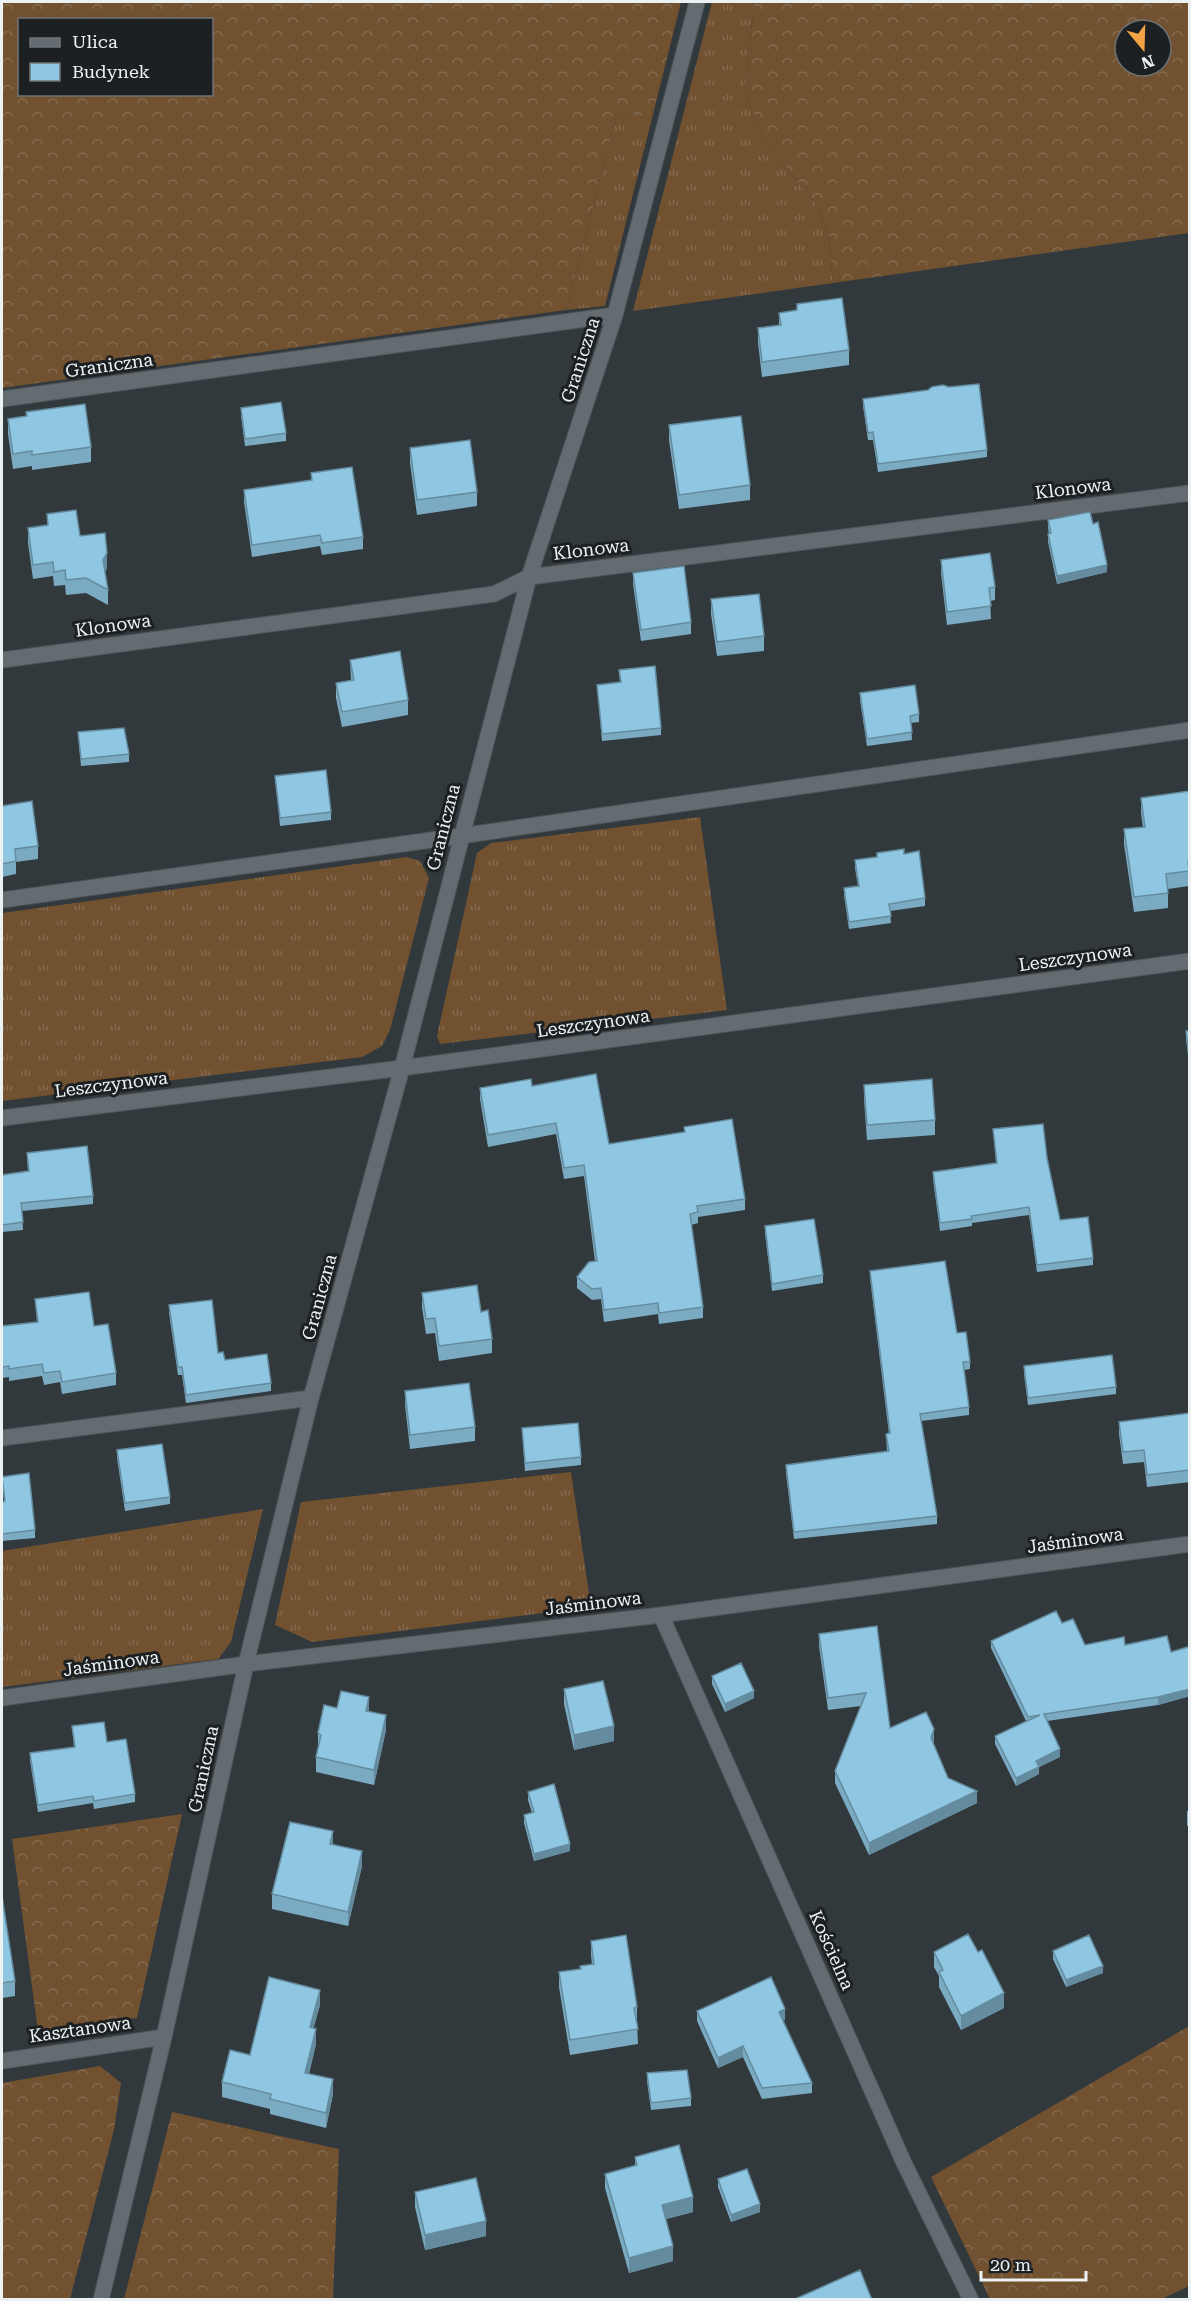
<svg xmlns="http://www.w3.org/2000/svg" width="1191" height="2301" font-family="'Roboto Serif',serif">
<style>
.grass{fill:url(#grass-tufts)}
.forest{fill:url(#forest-crowns);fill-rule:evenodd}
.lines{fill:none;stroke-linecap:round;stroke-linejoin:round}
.minor-casing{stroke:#50565a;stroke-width:17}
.minor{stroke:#646c71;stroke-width:15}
.wall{fill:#7babc2}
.shaded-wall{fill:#648b9e}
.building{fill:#8fc7e2;stroke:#648b9e;stroke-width:1.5}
.labels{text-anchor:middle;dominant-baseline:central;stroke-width:6;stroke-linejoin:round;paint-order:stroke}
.street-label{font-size:18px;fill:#ecf1f3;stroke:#1c2022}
</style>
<defs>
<pattern id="grass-tufts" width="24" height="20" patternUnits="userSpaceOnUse" patternTransform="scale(1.5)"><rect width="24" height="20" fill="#715130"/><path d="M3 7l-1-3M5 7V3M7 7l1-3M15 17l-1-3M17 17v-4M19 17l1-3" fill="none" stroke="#856a4e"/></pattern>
<pattern id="forest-crowns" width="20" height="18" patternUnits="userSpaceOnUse" patternTransform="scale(1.5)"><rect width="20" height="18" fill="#715130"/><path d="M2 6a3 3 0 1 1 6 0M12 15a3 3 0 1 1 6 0" fill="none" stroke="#856a4e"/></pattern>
</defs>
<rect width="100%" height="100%" fill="#31393d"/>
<path class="grass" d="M712 2H754L745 91 763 138 818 207 829 238 833 283 633 311Z
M654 110 605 306 566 310 616 118Z
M700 817 727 1010 440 1044 437 1036 477 853 491 843Z
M407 857 420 861 429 878 390 1030 382 1046 362 1057 2 1101V913Z
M571 1472 591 1607 312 1642 275 1625 301 1502Z
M263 1509 231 1642 218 1659 2 1687V1551Z"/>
<path class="forest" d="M2 2H681L654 110 616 118 566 310 2 388ZM20 20H212V94H20Z
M754 2H1189V233L833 283 829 238 818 207 763 138 745 91ZM1125 30H1161V66H1125Z
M182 1814 137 2018 38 2031 12 1839Z
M1189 2026V2286L1162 2299H990L931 2177Z
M100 2066 121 2083 114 2130 70 2299H2V2083Z
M172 2112 339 2149 333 2299H124Z"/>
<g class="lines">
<defs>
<path id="minor" d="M2 399 615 315
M2 660 494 594 529 577 1190 493
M2 900 460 836 1190 730
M2 1118 402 1068 1190 961
M2 1438 311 1398
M661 1615 904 2163 971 2300
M2 1698 246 1664 661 1615 1190 1544
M2 2061 164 2037
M101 2300 164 2037 246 1664 311 1398 402 1068 529 577 615 315 697 2"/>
</defs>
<use href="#minor" class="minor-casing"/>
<use href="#minor" class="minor"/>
</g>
<path class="wall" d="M797 304 849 350V365L762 377 758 343V328L779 325V313L797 310Z
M863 399 987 450V457L878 472 873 440H868L863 406Z
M241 408 286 433V441L245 446 241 416Z
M26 412 91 447V462L32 470V466L13 469 8 434V419L26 416Z
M669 425 750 485V500L679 509 669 440Z
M410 448 477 492V506L417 515 410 463Z
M311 473 363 537V549L322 555 320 546 252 557 244 502V490L311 481Z
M47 514 80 536 107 568 105 572 108 590V605L86 593 66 595 65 585 54 586 53 576 33 579 28 543V528L47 525Z
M1048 520 1093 524 1107 572 1057 584 1048 542V534H1049L1048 528Z
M941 560 995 587V600L990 601 991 619 947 625 941 573Z
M633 573 691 622V634L641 641 633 584Z
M711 599 764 636V651L717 656 711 614Z
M350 660 408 700V715L342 727 336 698V683L351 680Z
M619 670 661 728V735L602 741 597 685 620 683Z
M860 693 919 714V722L911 723 912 740 867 746 860 700Z
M78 732 129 754V762L81 766Z
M275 776 331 812V820L280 826Z
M1190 794 1189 886 1168 889V908L1134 912 1124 844V829L1143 827 1141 813V798Z
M2 806 38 846V859L16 862V874L2 877Z
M904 854 925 898V906L890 911 891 923 849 929 844 895V888L858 886 855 868V860Z
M1186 1031H1190V1070L1186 1039Z
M864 1085 935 1120V1135L867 1140 864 1099Z
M532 1086 609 1144 684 1132V1127L745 1199V1210L698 1217V1223L691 1225 703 1307V1318L659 1324 658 1314 604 1322 601 1299 592 1300 577 1288V1277L595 1261 584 1176 564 1179 556 1134 488 1147 480 1099V1088Z
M993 1129 1047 1158 1060 1220 1093 1258V1265L1037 1272 1029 1215 972 1223V1226L940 1231 933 1179V1172L996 1163Z
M27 1153 93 1196V1204L22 1211 23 1230 2 1232V1175L28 1172Z
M765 1226 823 1275V1283L772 1291 765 1233Z
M870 1271 957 1333 970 1362V1369L964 1370 969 1407V1415L921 1421 937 1516V1524L794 1539 786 1473V1465L887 1451 886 1434H889L870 1278Z
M422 1293 481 1312 492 1339V1353L439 1361 435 1333 426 1334 422 1307Z
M35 1299 94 1326 116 1373V1385L62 1394 60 1382 44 1385 42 1376 9 1381V1377L2 1378V1326L37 1322Z
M169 1305 225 1360 271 1383V1391L186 1403 182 1375H178L169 1313Z
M1024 1366 1116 1387V1394L1028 1405 1024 1374Z
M405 1391 475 1427V1441L410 1449 405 1405Z
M1190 1413V1482L1147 1487 1144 1462 1123 1464 1119 1434V1422Z
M522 1428 581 1457V1465L525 1471Z
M117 1450 170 1497V1504L125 1511 117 1458Z
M2 1477 35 1530V1538L2 1541V1502L4 1501Z
M1062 1623 1085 1645H1125L1171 1652 1190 1653V1696L1158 1705 1047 1721 1060 1757 1039 1767V1774L1016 1786 995 1744V1736L1026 1721 991 1648V1641Z
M877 1626 890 1728 934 1741 933 1743 948 1778 977 1803 869 1855 835 1783V1771L861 1706 828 1710 819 1646V1634Z
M712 1676 754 1698 725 1712 712 1684Z
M564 1689 614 1741 574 1750 564 1704Z
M337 1708 369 1712 386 1730 374 1785 316 1772V1757L318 1748V1733Z
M72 1726 107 1742 135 1794V1802L94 1809 93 1803 38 1812 30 1761V1753L74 1747Z
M528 1792 570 1851 534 1861 524 1823V1815L532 1813 528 1800Z
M1190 1810V1830L1187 1825V1811Z
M362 1866 348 1926 272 1909V1894Z
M2 1896 15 1981V1996L2 1998Z
M591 1941 637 2007V2022L638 2044 570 2055 559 1987V1972L580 1969V1966L592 1965 591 1955Z
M1053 1951 1103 1973 1066 1987 1053 1959Z
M934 1952 1004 2008 961 2030 939 1987V1976L934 1967Z
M320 2005 313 2028 316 2044 309 2074 333 2094 326 2128 270 2114V2109L222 2097V2082L250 2055Z
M697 2011 785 2020 783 2021 812 2083V2093L762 2099 743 2057 718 2068 697 2021Z
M647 2073 691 2098V2106L651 2110 647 2081Z
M635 2157 693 2212 666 2219 673 2261 629 2273 605 2188V2174L635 2166Z
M718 2179 760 2212 731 2222 718 2187Z
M415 2192 486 2236 425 2250 415 2207Z"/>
<path class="shaded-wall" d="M107 553V568L103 574V560Z
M1107 565V572L1057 584V576Z
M1190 1689V1696L1158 1705V1697Z
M754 1691V1698L725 1712V1704Z
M369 1697V1712L366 1711Z
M386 1715V1730L374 1785V1770Z
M614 1726V1741L574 1750V1735Z
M934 1729V1741L931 1751V1738Z
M1060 1749V1757L1039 1767V1774L1016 1786V1778L1036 1761Z
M977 1791V1803L869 1855V1843Z
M333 1831V1846L330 1844Z
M570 1844V1851L534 1861V1854Z
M362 1851V1866L348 1926V1912Z
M1103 1966V1973L1066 1987V1980Z
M320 1990V2005L310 2042V2027Z
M1004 1993V2008L961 2030V2016Z
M785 2009V2020L779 2023V2012Z
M316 2029V2044L305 2087V2073Z
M743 2046V2057L718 2068V2058Z
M333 2079V2094L326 2128V2113Z
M693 2197V2212L662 2220V2205Z
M760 2204V2212L731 2222V2215Z
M486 2221V2236L425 2250V2235Z
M673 2246V2261L629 2273V2258Z"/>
<path class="building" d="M842 298 849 350 762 362 758 328 781 325 779 313 797 310V304Z
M979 384 987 450 878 464 873 432 868 433 863 399 928 390 932 387 943 385 949 387Z
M281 402 286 433 245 439 241 408Z
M85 404 91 447 32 455V451L13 454 8 419 27 416 26 412Z
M741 416 750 485 679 495 669 425Z
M470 440 477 492 417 500 410 448Z
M352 467 363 537 322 543 320 535 252 545 244 490 312 480 311 473Z
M76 510 80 536 105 533 107 553 103 560 108 590 86 578 66 580 65 570 54 572 53 562 33 565 28 528 48 525 47 514Z
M1090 512 1093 524 1098 522 1107 565 1057 576 1048 534 1051 533 1048 520Z
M990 553 995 587 989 588 991 606 947 612 941 560Z
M684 566 691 622 641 630 633 573Z
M759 594 764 636 717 642 711 599Z
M400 651 408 700 342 712 336 683 354 680 350 660Z
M655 666 661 728 602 734 597 685 621 682 619 670Z
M915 685 919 714 910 716 912 732 867 739 860 693Z
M124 728 129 754 81 759 78 732Z
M326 770 331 812 280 818 275 776Z
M1189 791 1190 862H1188L1189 871 1166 874 1168 893 1134 897 1124 829 1145 827 1141 798Z
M32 801 38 846 15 849 16 861 2 864V806Z
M904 849V854L919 851 925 898 889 904 891 916 849 922 844 888 859 886 855 860 877 857V853Z
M1186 1031H1190V1062Z
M596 1074 609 1144 685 1132 684 1127 732 1119 745 1199 697 1206 698 1212 690 1214 703 1307 659 1313 658 1303 604 1310 601 1288 592 1289 577 1277 589 1262 597 1261 584 1165 564 1168 556 1123 488 1135 480 1088 531 1079 532 1086Z
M932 1079 935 1120 867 1125 864 1085Z
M1043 1124 1047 1158 1060 1220 1088 1217 1093 1258 1037 1265 1029 1207 971 1216 972 1219 940 1223 933 1172 997 1163 993 1129Z
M87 1146 93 1196 21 1203 23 1222 2 1225V1175L29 1171 27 1153Z
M814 1219 823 1275 772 1284 765 1226Z
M945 1261 957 1333 966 1332 970 1362H963L969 1407 920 1414 937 1516 794 1532 786 1465 889 1451 886 1434 890 1433 870 1271Z
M477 1285 481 1312 488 1310 492 1339 439 1346 435 1318 426 1319 422 1293Z
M89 1292 94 1326 108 1324 116 1373 62 1382 60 1371 44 1373 42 1364 9 1369V1366L2 1367V1326L38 1322 35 1299Z
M212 1300 218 1353 223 1352 225 1360 267 1354 271 1383 186 1395 182 1367H178L169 1305Z
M1112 1355 1116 1387 1028 1398 1024 1366Z
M469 1383 475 1427 410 1435 405 1391Z
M1190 1413V1470L1147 1475 1144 1450 1123 1452 1119 1422Z
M578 1423 581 1457 525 1463 522 1428Z
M162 1444 170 1497 125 1503 117 1450Z
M29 1473 35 1530 2 1534V1502L5 1501 2 1477Z
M1056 1611 1062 1623 1073 1619 1085 1645 1124 1637 1125 1645 1167 1636 1171 1652 1188 1647 1190 1653V1689L1158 1697 1044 1714 1060 1749 1036 1761 1039 1767 1016 1778 995 1736 1040 1715 1028 1717 991 1641Z
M877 1626 890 1728 926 1712 934 1729 931 1738 948 1778 977 1791 869 1843 835 1771 866 1693 828 1698 819 1634Z
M741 1663 754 1691 725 1704 712 1676Z
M603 1681 614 1726 574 1735 564 1689Z
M341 1691 369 1697 366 1711 386 1715 374 1770 316 1757 321 1735 318 1733 324 1705 337 1708Z
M104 1722 107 1742 126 1739 135 1794 94 1801 93 1796 38 1805 30 1753 75 1747 72 1726Z
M554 1784 570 1844 534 1854 524 1815 534 1812 528 1792Z
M290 1822 333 1831 330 1844 362 1851 348 1912 272 1894Z
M2 1896 15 1981 2 1983Z
M968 1934 978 1952 982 1950 1004 1993 961 2016 939 1972 943 1970 934 1952Z
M626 1935 637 2007 634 2008 638 2029 570 2040 559 1972 581 1969 580 1966 594 1964 591 1941Z
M1089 1935 1103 1966 1066 1980 1053 1951Z
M269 1977 320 1990 310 2027 316 2029 305 2073 333 2079 326 2113 270 2099 271 2094 222 2082 230 2050 250 2055Z
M771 1977 785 2009 779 2012 812 2083 762 2088 743 2046 718 2058 697 2011Z
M687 2070 691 2098 651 2103 647 2073Z
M679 2145 693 2197 662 2205 673 2246 629 2258 605 2174 637 2165 635 2157Z
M747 2169 760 2204 731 2215 718 2179Z
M476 2178 486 2221 425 2235 415 2192Z
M860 2270 872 2300H793Z"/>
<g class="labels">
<g class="street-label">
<text transform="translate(580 360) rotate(-72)">Graniczna</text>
<text transform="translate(109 365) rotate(-8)">Graniczna</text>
<text transform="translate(1073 488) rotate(-7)">Klonowa</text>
<text transform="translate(591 549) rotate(-7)">Klonowa</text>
<text transform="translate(113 625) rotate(-8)">Klonowa</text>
<text transform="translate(443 827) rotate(-76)">Graniczna</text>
<text transform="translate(1075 957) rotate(-8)">Leszczynowa</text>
<text transform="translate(593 1023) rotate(-8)">Leszczynowa</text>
<text transform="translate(111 1084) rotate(-7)">Leszczynowa</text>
<text transform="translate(319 1297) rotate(-75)">Graniczna</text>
<text transform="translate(1075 1540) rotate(-8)">Jaśminowa</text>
<text transform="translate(593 1603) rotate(-7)">Jaśminowa</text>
<text transform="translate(111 1663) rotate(-8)">Jaśminowa</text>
<text transform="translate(203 1769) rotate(-78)">Graniczna</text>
<text transform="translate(832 1950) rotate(66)">Kościelna</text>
<text transform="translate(80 2029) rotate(-8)">Kasztanowa</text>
</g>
</g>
<rect width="1191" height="2301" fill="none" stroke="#ecf1f3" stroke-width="6"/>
<rect x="18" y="18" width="195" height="78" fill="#1c2022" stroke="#6f7476" stroke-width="1.5"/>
<rect x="30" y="38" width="30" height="9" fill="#646c71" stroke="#6f7476" stroke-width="1.5"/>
<text x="72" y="48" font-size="18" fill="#ecf1f3">Ulica</text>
<rect x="30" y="63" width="30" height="18" fill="#8fc7e2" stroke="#6f7476" stroke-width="1.5"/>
<text x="72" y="78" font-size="18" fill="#ecf1f3">Budynek</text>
<g transform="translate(1143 48) rotate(161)"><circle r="28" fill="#1c2022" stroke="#6f7476" stroke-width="1.5"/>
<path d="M0-4.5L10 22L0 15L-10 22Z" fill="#f4a344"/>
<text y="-9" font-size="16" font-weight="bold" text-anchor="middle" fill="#ecf1f3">N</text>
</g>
<path d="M981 2271v9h105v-9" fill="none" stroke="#ecf1f3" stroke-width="3"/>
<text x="990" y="2271" font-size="18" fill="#ecf1f3" stroke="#1c2022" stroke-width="4.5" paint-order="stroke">20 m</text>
</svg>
